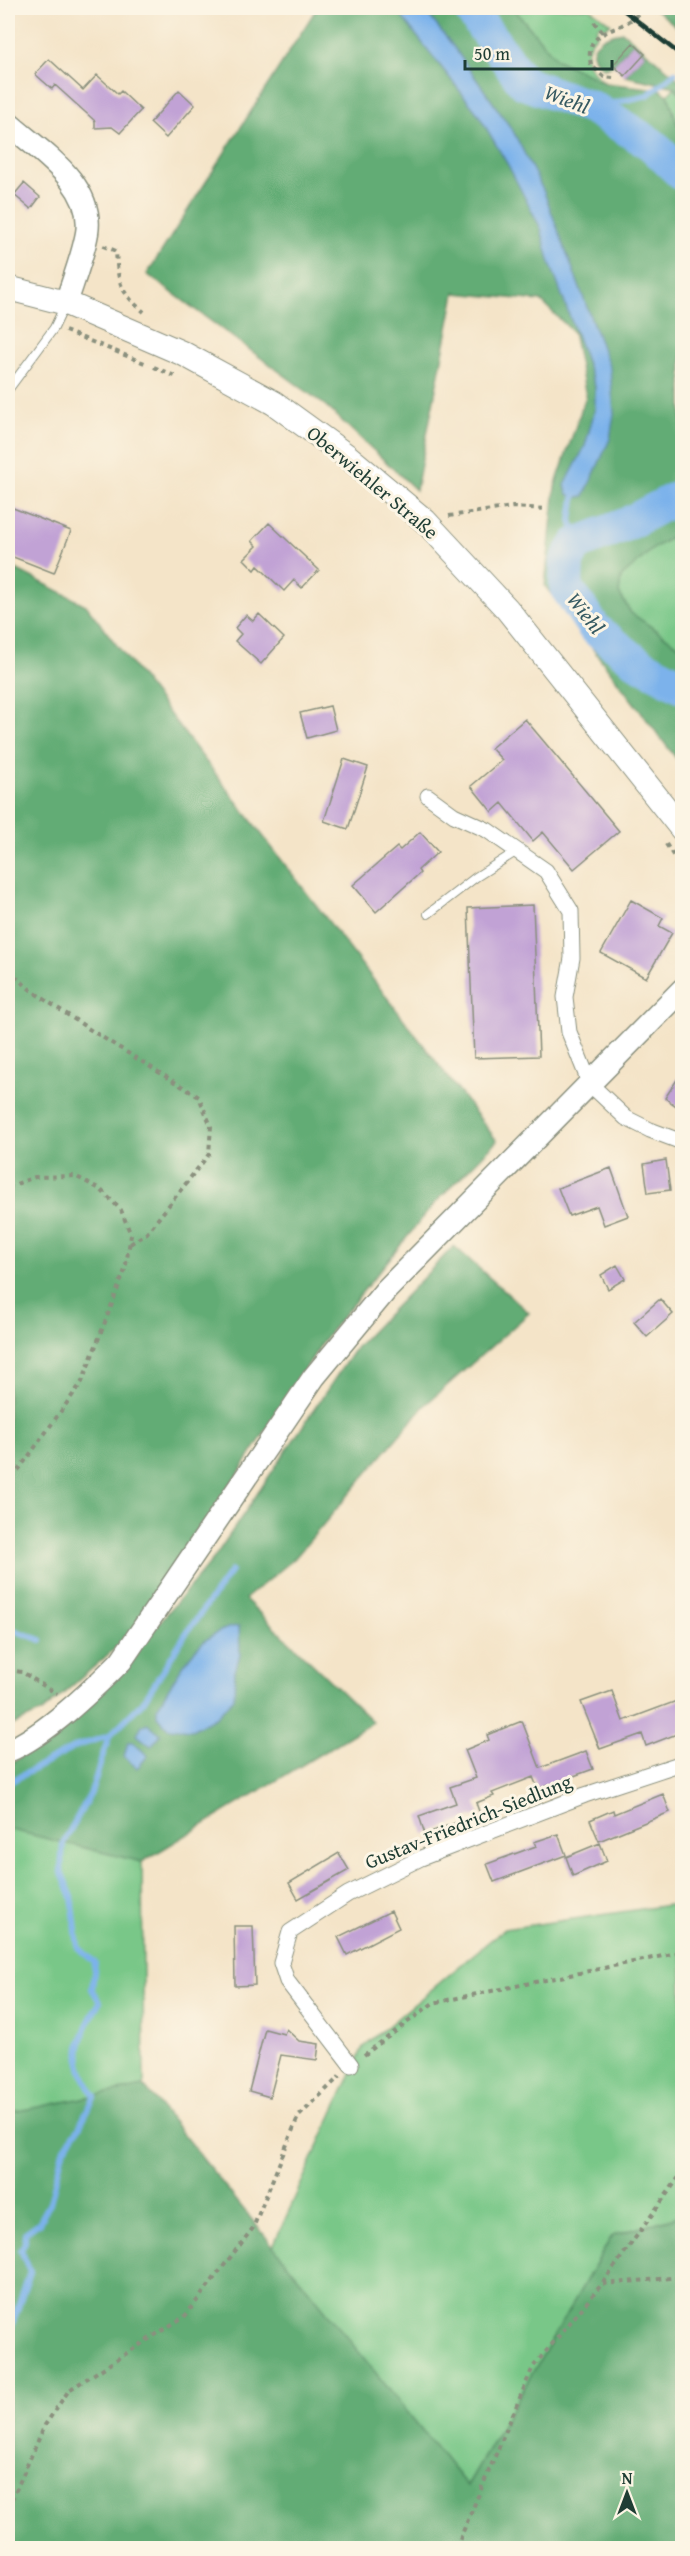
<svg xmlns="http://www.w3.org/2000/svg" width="690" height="2556" font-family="'Gentium Book Plus',serif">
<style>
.green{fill:#79c788;stroke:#4c825e;stroke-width:1.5}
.forest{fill:#62ac74;stroke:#407454;stroke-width:1.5}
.water{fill:#7bb2eb;stroke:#4d7890;stroke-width:1.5}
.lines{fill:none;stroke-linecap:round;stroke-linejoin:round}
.stream{stroke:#7bb2eb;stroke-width:6}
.river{stroke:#7bb2eb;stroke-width:34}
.building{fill:#c1a2d5}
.service-casing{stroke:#8a907e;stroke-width:10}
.minor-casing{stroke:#8a907e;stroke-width:17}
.secondary-casing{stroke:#8a907e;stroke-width:25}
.primary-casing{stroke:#8a907e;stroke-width:26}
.path{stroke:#8a907e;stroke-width:4;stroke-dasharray:4.5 4.5;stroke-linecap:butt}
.service{stroke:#fff;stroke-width:8}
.minor{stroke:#fff;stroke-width:15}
.secondary{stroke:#fff;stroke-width:22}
.primary{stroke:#fff;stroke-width:24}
.rail{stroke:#1f3d34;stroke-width:4.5}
.labels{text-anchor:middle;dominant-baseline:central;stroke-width:6;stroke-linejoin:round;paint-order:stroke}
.street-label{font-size:20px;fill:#1f3d34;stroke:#fcf5e5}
.water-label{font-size:21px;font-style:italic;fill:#365a62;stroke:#fcf5e5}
</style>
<rect width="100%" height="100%" fill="#fcf5e5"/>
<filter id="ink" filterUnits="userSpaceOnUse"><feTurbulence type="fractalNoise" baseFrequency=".0167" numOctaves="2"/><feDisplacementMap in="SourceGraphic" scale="12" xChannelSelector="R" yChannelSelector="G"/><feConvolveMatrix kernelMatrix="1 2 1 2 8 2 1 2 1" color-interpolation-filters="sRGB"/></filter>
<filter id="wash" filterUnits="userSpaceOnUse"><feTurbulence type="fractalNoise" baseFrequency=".008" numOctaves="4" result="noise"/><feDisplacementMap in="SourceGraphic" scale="24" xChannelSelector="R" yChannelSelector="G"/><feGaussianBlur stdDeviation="1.35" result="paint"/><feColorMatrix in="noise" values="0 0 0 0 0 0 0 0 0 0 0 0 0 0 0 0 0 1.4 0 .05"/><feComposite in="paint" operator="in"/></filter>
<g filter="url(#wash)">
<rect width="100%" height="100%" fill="#f4e4c8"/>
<path class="green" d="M513 8H589L611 24 604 28 600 25 596 29 598 33C579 55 585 66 605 83L557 60Z
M675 87 682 95V130L677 124 668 95Z
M682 531V648L631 613 619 593 621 577 655 547Z
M8 1829 142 1862 144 2086 8 2113Z
M669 1905 682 1907V2215L612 2236 467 2486 273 2246 363 2047 504 1929Z"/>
<path class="forest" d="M317 8H513L557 60 605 83 659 89 668 95 677 124 682 130V531L655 547 621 577 619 593 631 613 682 648V766L545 586 555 487 586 396 573 332 541 301 455 293 416 490 326 406 147 274Z
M654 8H682V31Z
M623 32 682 82V95L675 87 625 76 645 54 633 43 613 65 604 68C579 50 601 35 623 32Z
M8 565 86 605 497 1141 434 1204 325 1338 142 1625 42 1712 8 1727Z
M454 1246 529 1313 424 1406 294 1559 245 1599 373 1722 142 1862 8 1829V1766L88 1707 214 1558 356 1347Z
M144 2086 467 2486 612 2236 682 2215V2548H8V2113Z"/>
<path class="water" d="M395 8H423L453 46 513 131 544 192 610 369 614 414 610 439 584 496 574 498 567 493 565 485 585 446 595 409V386L549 260 541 229 508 165 478 114Z
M239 1626 240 1655 235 1671 234 1698 217 1716 192 1730 168 1728 157 1716V1708C177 1676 197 1630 239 1626Z
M147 1723 161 1734 151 1746 137 1735 142 1726Z
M128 1742H133L148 1756 137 1768 124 1757Z"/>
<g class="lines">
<path class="stream" d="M593 108 648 95 675 73
M575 492 571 520 577 544
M8 1628 41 1640
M8 1783 77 1746 109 1736
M8 2333 10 2331 30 2272 21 2250 25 2242V2233L39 2223 50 2203 63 2151 78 2129 95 2096C69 2060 79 2036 100 2002L92 1989 95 1963 78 1947 72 1897 61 1871 63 1843 91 1793 109 1736 143 1702 185 1635 231 1571"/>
<path class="river" d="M469 8 524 83 593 108 651 144 682 174
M682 495 627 524 577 544 567 560 566 587 595 629 637 662 682 686"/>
</g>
<g id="blocks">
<path class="building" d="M633 43 645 54 625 76 613 65Z
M49 59 83 90 97 75 118 94 121 91 141 110 120 133 112 127 95 128V121L55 85 52 89 35 74Z
M179 90 195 105 166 138 150 123Z
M24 183 40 197 31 209 14 195Z
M8 506 71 531 54 573 8 555Z
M269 523 319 570 302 588 294 580 284 591 258 566 255 570 244 559 257 546 252 541Z
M259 614 284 638 261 664 235 641 241 634 235 628 246 615 253 621Z
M330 706 336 730 307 738 300 713Z
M525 719 619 831 574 869 543 832 533 841 502 803 492 812 471 786 502 760 491 748Z
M344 759 368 767 348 829 324 821Z
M420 832 438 852 418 870 420 873 376 912 353 885 397 847 400 850Z
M631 900 663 918 659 926 672 933 646 978 601 953Z
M533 905 539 1056 474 1058 468 908Z
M682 1072V1110L665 1098Z
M666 1160 670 1190 648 1193 644 1164Z
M611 1168 628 1216 604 1225 597 1206 569 1216 558 1188Z
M617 1265 625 1279 608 1289 601 1275Z
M660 1299 673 1314 647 1337 634 1322Z
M612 1691 623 1721 682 1699V1732L646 1746 642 1734 600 1749 581 1702Z
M522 1721 540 1768 586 1751 593 1769 538 1789 533 1777 492 1793 494 1796 476 1803 480 1814 425 1834 419 1816 456 1803 450 1787 476 1778 465 1750 489 1740 487 1735Z
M663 1794 670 1812 599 1841 590 1820 613 1810 614 1814Z
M558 1834 566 1855 494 1882 487 1864 536 1846 534 1842Z
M600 1843 607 1861 573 1876 566 1857Z
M339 1853 349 1870 298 1899 289 1883Z
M391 1911 399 1928 347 1955 338 1937Z
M234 1926H253L255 1985 235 1986Z
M265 2029 284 2034 286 2029 299 2041 319 2044 317 2060 281 2055 270 2097 249 2091Z"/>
</g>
</g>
<g filter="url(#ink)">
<use href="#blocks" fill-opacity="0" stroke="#8a907e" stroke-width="1.5"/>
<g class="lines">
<defs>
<path id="service" d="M8 390 54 328 65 305
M428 914 476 877 517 851"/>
<path id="minor" d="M428 796 454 815 487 830 546 871 571 911 572 958 565 997 569 1032 590 1084 626 1118 650 1130 682 1142
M351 2065 287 1981 281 1963 290 1932 348 1894 421 1858 585 1795 682 1763"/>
<path id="secondary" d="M8 123C39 151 95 184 87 233 83 256 73 281 66 303
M8 1751C47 1734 91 1691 121 1661L314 1377 386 1290 682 990"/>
<path id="primary" d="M8 288 66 303 184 354 274 403 347 456 425 521 507 609 682 829"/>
</defs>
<use href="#service" class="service-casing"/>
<use href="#minor" class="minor-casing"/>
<use href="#secondary" class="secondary-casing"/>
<use href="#primary" class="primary-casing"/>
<path class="path" d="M594 22 603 33
M613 78 604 77 591 65C585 37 602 35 622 25 631 21 638 14 645 8
M103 246 116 251C118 282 119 291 144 312
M65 331 147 364
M154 367 177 377
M449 516 513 507 545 509
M666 844 682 869
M682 960V963
M8 970 32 991 89 1029 199 1097 211 1126 209 1154 147 1233 130 1244
M8 1187 35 1177 75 1176 100 1189 121 1210 131 1235 125 1270 82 1382 20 1468 8 1481
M8 1670 22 1672 57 1694
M364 2055 433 2003 682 1952
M603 2284 682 2277
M8 2508 45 2425 69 2390 185 2316 253 2228 298 2117 340 2076
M456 2548 533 2367 602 2284 682 2173"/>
<use href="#service" class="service"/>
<use href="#minor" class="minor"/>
<use href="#secondary" class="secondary"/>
<use href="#primary" class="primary"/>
<path class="rail" d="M621 8 682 56"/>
</g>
</g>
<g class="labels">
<g class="street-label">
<text transform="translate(373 482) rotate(40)">Oberwiehler Straße</text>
<text transform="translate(468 1821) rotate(-22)">Gustav-Friedrich-Siedlung</text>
</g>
<g class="water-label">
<text transform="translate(567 99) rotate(21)">Wiehl</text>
<text transform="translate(586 613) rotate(52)">Wiehl</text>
</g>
</g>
<rect width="690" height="2556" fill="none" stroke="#fcf5e5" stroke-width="30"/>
<g transform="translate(627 2493)" stroke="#fcf5e5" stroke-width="4.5" paint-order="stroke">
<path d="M0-4.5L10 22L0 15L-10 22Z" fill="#1f3d34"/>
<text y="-9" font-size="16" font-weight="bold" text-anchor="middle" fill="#1f3d34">N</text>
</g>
<path d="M465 60v9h147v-9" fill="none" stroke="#1f3d34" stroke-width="3"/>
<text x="474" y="60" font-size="18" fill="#1f3d34" stroke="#fcf5e5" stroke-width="4.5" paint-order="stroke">50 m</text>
</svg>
